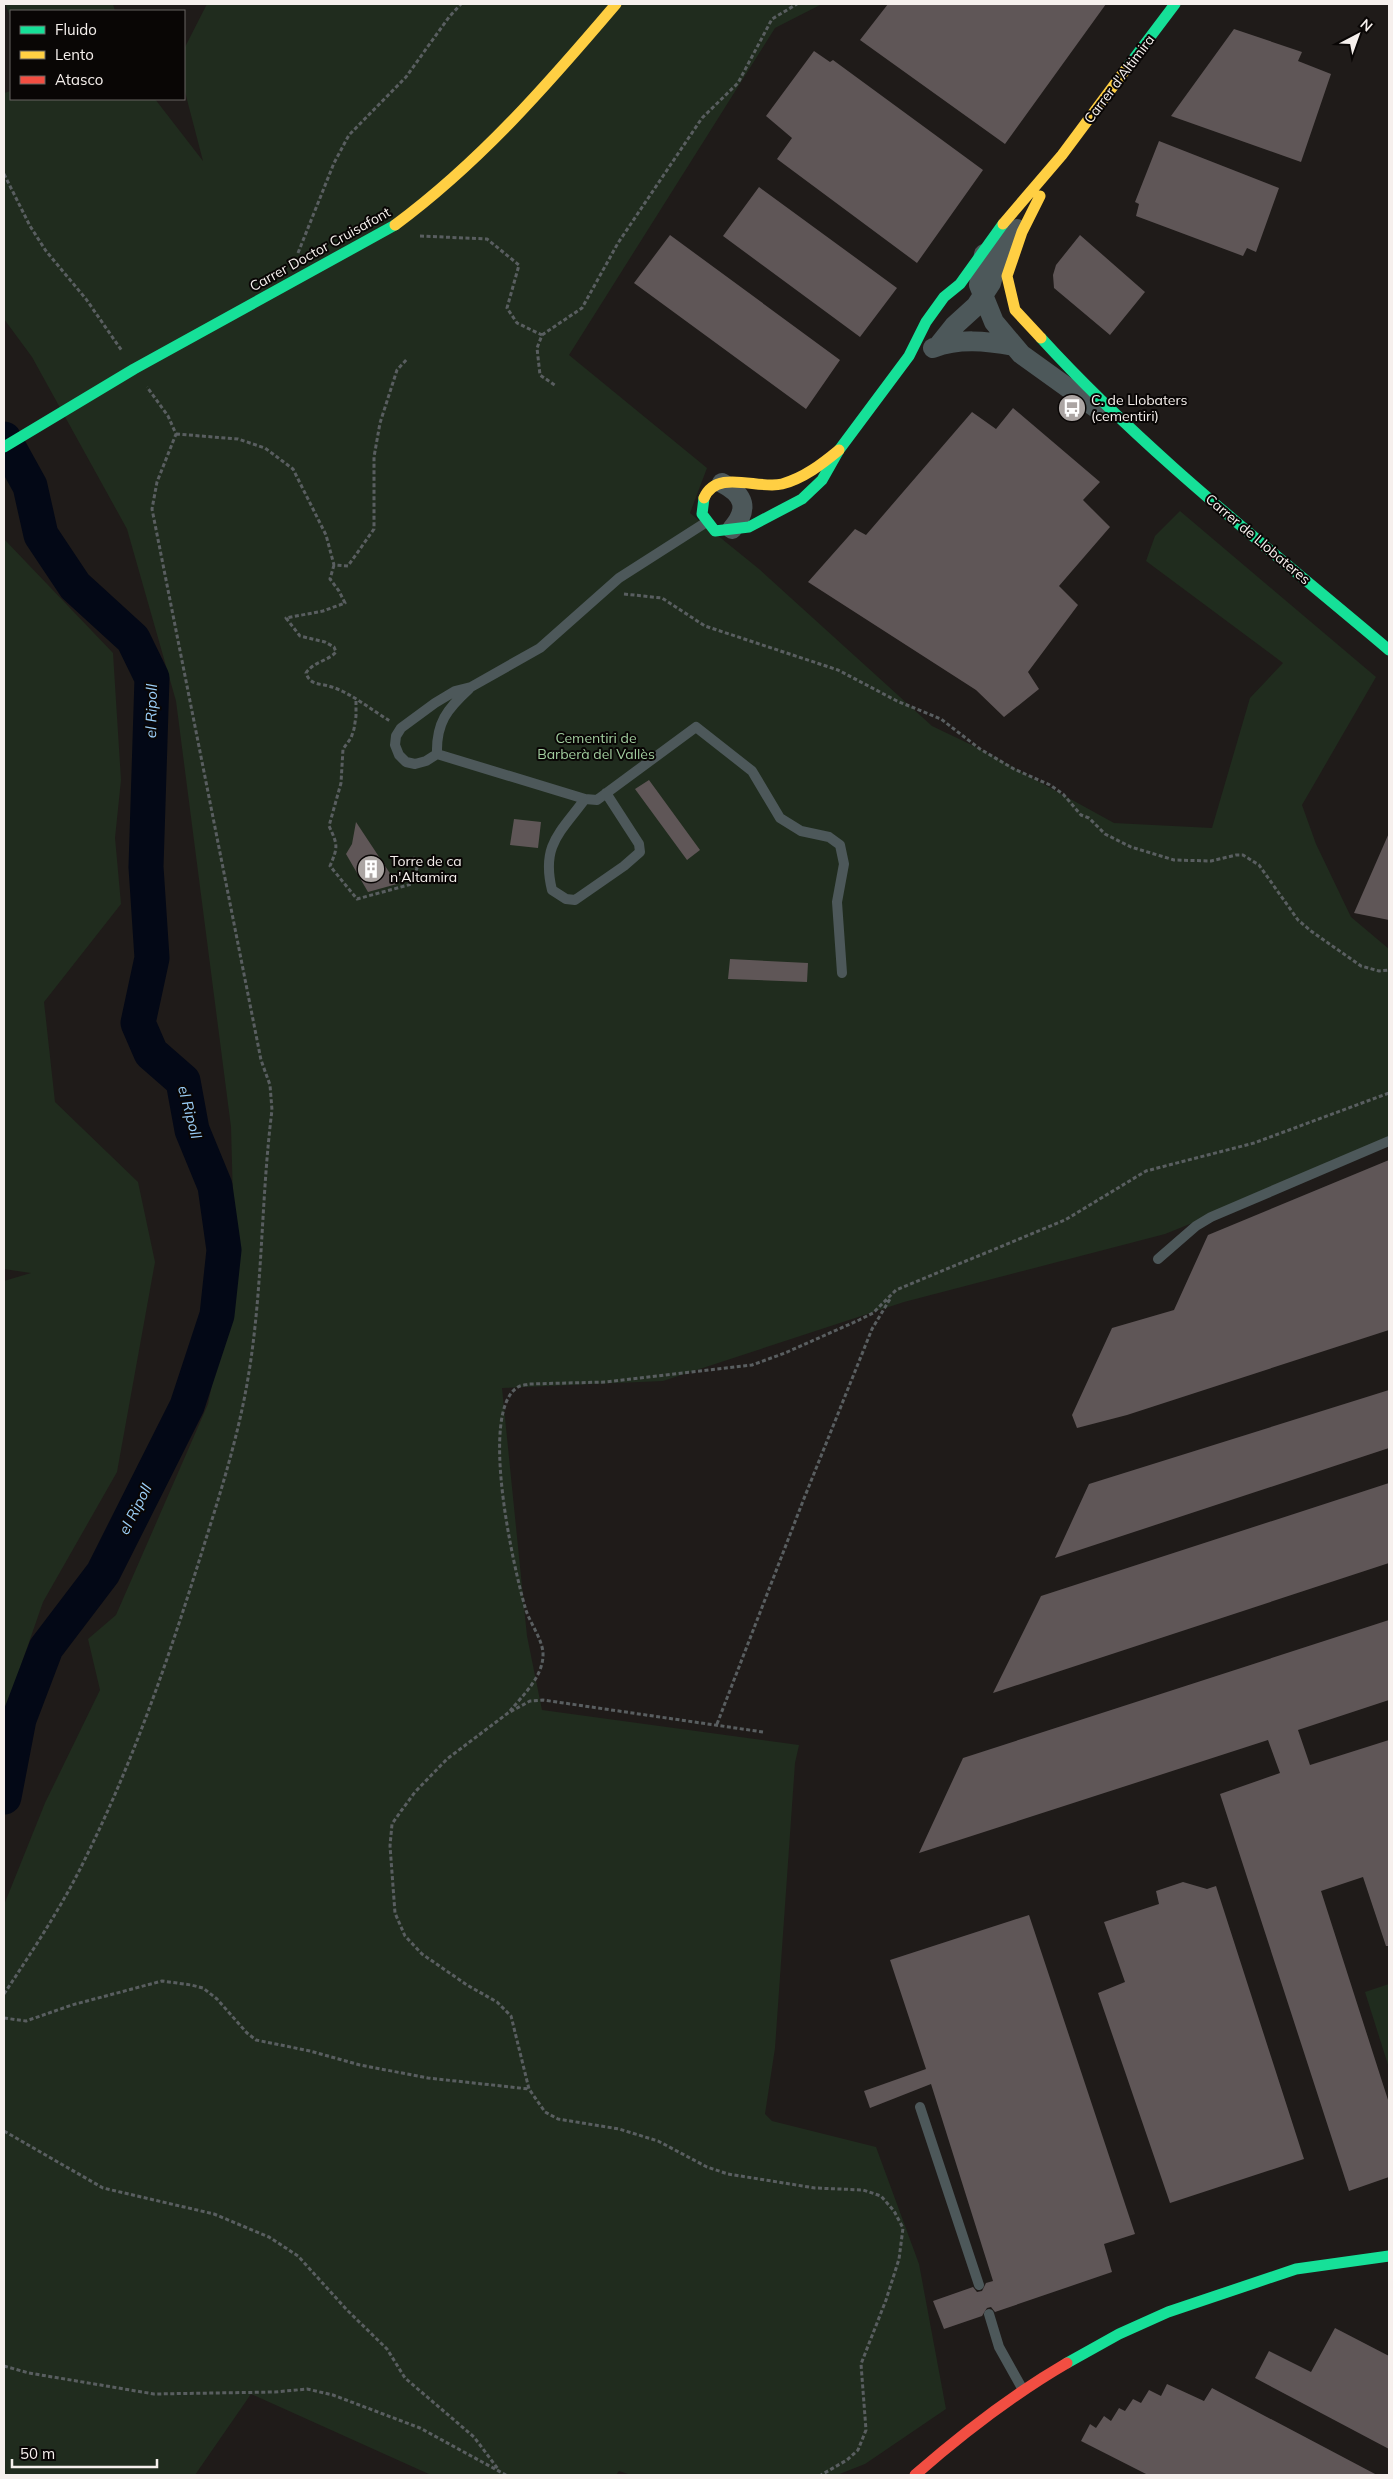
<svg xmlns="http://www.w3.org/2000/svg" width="1393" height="2479" font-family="Mulish,sans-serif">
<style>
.green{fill:#202c1e}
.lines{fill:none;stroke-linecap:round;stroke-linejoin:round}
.river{stroke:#030816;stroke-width:35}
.building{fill:#5f5657}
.path{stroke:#595e60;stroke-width:3;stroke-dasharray:4 2.5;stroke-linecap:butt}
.lane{stroke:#4d585a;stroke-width:10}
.street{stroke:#4d585a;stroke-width:20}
.fast{stroke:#16e098;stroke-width:11}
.slow{stroke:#ffcf43;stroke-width:11}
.jam{stroke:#f24e42;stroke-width:11}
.labels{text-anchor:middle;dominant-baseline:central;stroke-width:4;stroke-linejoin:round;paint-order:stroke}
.street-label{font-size:14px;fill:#f6f0ed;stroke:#090605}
.poi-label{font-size:14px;fill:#f6f0ed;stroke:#090605;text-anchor:start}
.park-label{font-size:14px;fill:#a2ce9f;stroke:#090605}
.water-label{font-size:15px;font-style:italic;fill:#9bcef8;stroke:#090605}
</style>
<rect width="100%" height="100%" fill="#1f1b19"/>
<path class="green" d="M5 4H113L115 11H11V18Z
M207 4H822L775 28 569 355 707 468 690 513 759 569 932 726 980 749 1114 823 1212 828 1250 698 1283 663 1146 561 1155 536 1180 511 1376 677 1302 805 1316 844 1351 917 1389 949V1144L1165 1234 904 1302 663 1381 502 1388 527 1636 542 1710 799 1745 795 1763 775 2048 765 2114 772 2121 876 2147 919 2264 946 2409 865 2464 837 2475H631L619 2471 616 2475H431L251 2394 195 2475H4V1905L45 1803 100 1690 88 1639 116 1615 208 1404 235 1273 231 1127 176 701 127 529 32 357 4 319V93L11 91V99H155L203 161 184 88V49Z
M4 539 113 653 121 780 115 838 121 904 44 1002 55 1102 138 1182 155 1262 117 1472 43 1602 4 1714V1281L31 1273 4 1269Z
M1389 1984V2068L1365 1992Z"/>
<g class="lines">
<path class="river" d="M4 439 30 486 41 535 75 586 133 639 152 678 146 867 152 958 138 1023 151 1053 183 1081 192 1130 215 1186 224 1250 217 1315 187 1406 103 1573 46 1648 19 1719 4 1797"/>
</g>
<path class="building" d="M888 4H1106L1005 144 860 40Z
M1234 29 1302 52 1298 61 1331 74 1301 162 1171 116Z
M814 51 830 62 833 60 983 170 917 263 777 159 792 138 766 116Z
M1159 141 1279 188 1256 252 1247 248 1243 256 1136 216 1139 204 1135 202Z
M759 187 897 288 860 337 723 236Z
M670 235 840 360 806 409 634 283Z
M1080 235 1145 292 1110 335 1054 288 1053 275 1056 265Z
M1013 408 1100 482 1083 500 1110 527 1059 586 1078 605 1028 672 1039 689 1004 717 976 690 808 582 855 529 866 535 972 412 996 429Z
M649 780 700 850 687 860 635 789Z
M514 819 541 822 538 848 510 845Z
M356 822 397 884 368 892 346 854 352 844Z
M1389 833V920L1354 913Z
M730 959 808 963 807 982 728 979Z
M1389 1160V1330L1127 1415 1077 1428 1072 1415 1112 1328 1174 1310 1208 1235Z
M1389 1390V1448L1055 1558 1089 1484Z
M1389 1483V1563L993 1693 1041 1596Z
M1389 1620V1700L1298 1730 1310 1765 1389 1740V1946H1386L1363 1877 1321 1891 1389 2103V2177L1349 2191 1220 1794 1280 1773 1268 1740 919 1853 963 1758Z
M1183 1882 1207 1889 1216 1886 1304 2159 1170 2203 1098 1993 1125 1982 1104 1922 1159 1904 1156 1891Z
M1029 1915 1135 2234 1104 2244 1112 2272 995 2312 991 2307 987 2308 982 2316 944 2329 933 2301 973 2287 977 2292 982 2291 986 2283 993 2281 931 2084 870 2108 864 2091 926 2069 890 1960Z
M1335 2328 1389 2356V2449L1255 2378 1269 2351 1311 2372Z
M1167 2384 1204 2401 1212 2388 1377 2475H1148L1081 2441 1090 2424 1096 2428 1104 2416 1111 2421 1119 2408 1125 2411 1133 2399 1141 2403 1149 2390 1161 2396Z"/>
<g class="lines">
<path class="path" d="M4 174 30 226 46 251 86 299 122 351
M420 236 487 239 519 265 507 308 517 323 542 335 537 348 540 375 556 386
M298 253 334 163 349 135 406 77 449 17 461 4
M542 335 582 308 618 243 702 118 738 83 772 19 797 4
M176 434 238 439 265 448 293 469 326 535 334 565 348 566 374 529V457L380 423 397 370 407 359
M334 565 330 579 339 591 345 603 323 611 286 618 300 636 325 642 334 647 336 652C328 661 313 662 306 673 310 686 321 683 332 687 351 693 373 711 390 721
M624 594 662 598 705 626 838 670 897 701 941 719 980 749 1014 769 1050 785 1063 794 1081 815 1089 818 1105 834 1131 847 1174 860 1211 861 1236 855H1243L1259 865 1298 920 1311 931 1361 966 1379 971 1389 970
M356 701V716L354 729 351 738 343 749 341 783 329 826C338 845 338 847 330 866L357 899 412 884 417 868 413 857
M510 1711C523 1695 544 1676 543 1653 542 1638 529 1622 525 1607 514 1569 478 1411 518 1387 521 1385 526 1385 529 1384L606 1382 752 1365 785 1353 859 1320 873 1313 896 1290 1065 1220 1146 1171 1254 1143 1389 1093
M717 1724 803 1501 872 1329 890 1299
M763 1732 543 1700 530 1701 508 1713 447 1759 415 1792 401 1811 392 1824 390 1846 395 1913 405 1936 422 1954 467 1985 497 2002 511 2016 529 2089 545 2112 558 2119 619 2129 658 2141 707 2167 728 2174 815 2188 863 2190 881 2196 894 2211 903 2228 899 2259 886 2300 861 2364 866 2430 858 2450 847 2460 821 2475
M4 1994C33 1950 63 1905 86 1857 133 1762 168 1660 200 1558 219 1497 239 1436 249 1372 263 1285 261 1197 272 1110L270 1085 261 1060 152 509 157 482 176 434 168 416 147 387
M4 2018 26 2021 72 2005 162 1981 191 1985 203 1988 217 1999 247 2033 256 2040 310 2051 360 2065 428 2078 529 2089
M4 2131 103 2188 214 2214 269 2237 298 2256 347 2310 387 2349 405 2378 474 2437 498 2469
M4 2366 29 2373 154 2394 275 2392 307 2389 333 2395 420 2428 506 2475"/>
<path class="lane" d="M437 754 585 799 597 800 696 727 752 771 780 818 801 831 829 837 840 845 844 864 837 902 842 973
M437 754 426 761 415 764 406 762 399 755 395 745 396 736 401 728 435 703 455 691 471 687 540 648 619 578 705 523
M437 754C436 723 447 709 469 689
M585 799C560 833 541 845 552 890L566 899 575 900 624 866 640 852 639 844 606 793
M1158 1259 1196 1226 1211 1217 1389 1141
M920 2107 979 2285
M989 2314 999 2347 1023 2390"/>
<path class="street" d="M984 254 979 285 994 322 1021 354 1096 408
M938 346 954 326 976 306 991 283 999 254 1017 229
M933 348C959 338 986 341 1014 346
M722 483C745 495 749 509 732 529"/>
<path class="fast" d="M1126 69 1175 4
M1041 338C1146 453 1271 550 1389 650
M4 447 134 369 395 225
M704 498 702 514 715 531 749 527 802 499 822 480 839 450 909 356 926 322 944 297 960 284 1003 224
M1067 2363 1119 2334 1168 2312 1296 2269 1389 2256"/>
<path class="slow" d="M1040 196 1022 232 1007 276 1015 310 1041 338
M1003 224 1062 155 1126 69
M395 225C480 162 548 84 616 4
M704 498C717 468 758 490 782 484 804 478 822 464 839 450"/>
<path class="jam" d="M915 2475C963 2433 1012 2395 1067 2363"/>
</g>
<defs>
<symbol id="bus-disc" viewBox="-11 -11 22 22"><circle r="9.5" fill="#aba5a3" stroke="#090605"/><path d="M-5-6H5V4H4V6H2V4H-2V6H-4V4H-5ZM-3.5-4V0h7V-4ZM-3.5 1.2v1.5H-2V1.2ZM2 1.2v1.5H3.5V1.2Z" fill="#fff"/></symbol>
<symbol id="building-disc" viewBox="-11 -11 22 22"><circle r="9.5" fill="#aba5a3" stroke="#090605"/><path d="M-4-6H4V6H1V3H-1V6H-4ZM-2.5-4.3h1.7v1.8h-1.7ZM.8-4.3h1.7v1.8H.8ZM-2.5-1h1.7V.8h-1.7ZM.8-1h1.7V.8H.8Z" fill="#fff"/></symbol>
</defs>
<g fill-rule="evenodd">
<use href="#bus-disc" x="1056" y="392" width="32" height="32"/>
<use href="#building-disc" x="355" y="853" width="32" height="32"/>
</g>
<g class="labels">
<g class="street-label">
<text transform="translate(1119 79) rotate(-53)">Carrer d'Altimira</text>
<text transform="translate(320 249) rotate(-29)">Carrer Doctor Cruisafont</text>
<text transform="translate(1258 539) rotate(40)">Carrer de Llobateres</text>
</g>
<g class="poi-label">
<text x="1091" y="400">C. de Llobaters<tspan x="1091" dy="16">(cementiri)</tspan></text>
<text x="390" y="861">Torre de ca<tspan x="390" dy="16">n'Altamira</tspan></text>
</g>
<g class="park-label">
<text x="596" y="738">Cementiri de<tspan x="596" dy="16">Barberà del Vallès</tspan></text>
</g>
<g class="water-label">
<text transform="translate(151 711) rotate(-89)">el Ripoll</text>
<text transform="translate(190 1112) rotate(75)">el Ripoll</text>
<text transform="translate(135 1509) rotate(-63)">el Ripoll</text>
</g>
</g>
<rect width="1393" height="2479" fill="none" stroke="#f6f0ed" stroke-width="10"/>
<rect x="10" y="10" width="175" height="90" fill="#090605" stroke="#686462"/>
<rect x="20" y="26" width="25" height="8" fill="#16e098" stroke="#686462"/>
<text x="55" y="35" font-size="15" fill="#f6f0ed">Fluido</text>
<rect x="20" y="51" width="25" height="8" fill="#ffcf43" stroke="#686462"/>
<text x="55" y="60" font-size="15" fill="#f6f0ed">Lento</text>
<rect x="20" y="76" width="25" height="8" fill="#f24e42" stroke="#686462"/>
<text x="55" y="85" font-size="15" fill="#f6f0ed">Atasco</text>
<g transform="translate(1358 35) rotate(41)" stroke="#090605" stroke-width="4" paint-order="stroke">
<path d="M0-4L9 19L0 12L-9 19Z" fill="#f6f0ed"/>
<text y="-8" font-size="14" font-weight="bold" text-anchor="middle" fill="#f6f0ed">N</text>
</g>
<path d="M12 2459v8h145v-8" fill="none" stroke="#f6f0ed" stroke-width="2.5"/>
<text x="20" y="2459" font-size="15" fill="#f6f0ed" stroke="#090605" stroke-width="4" paint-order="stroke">50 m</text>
</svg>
